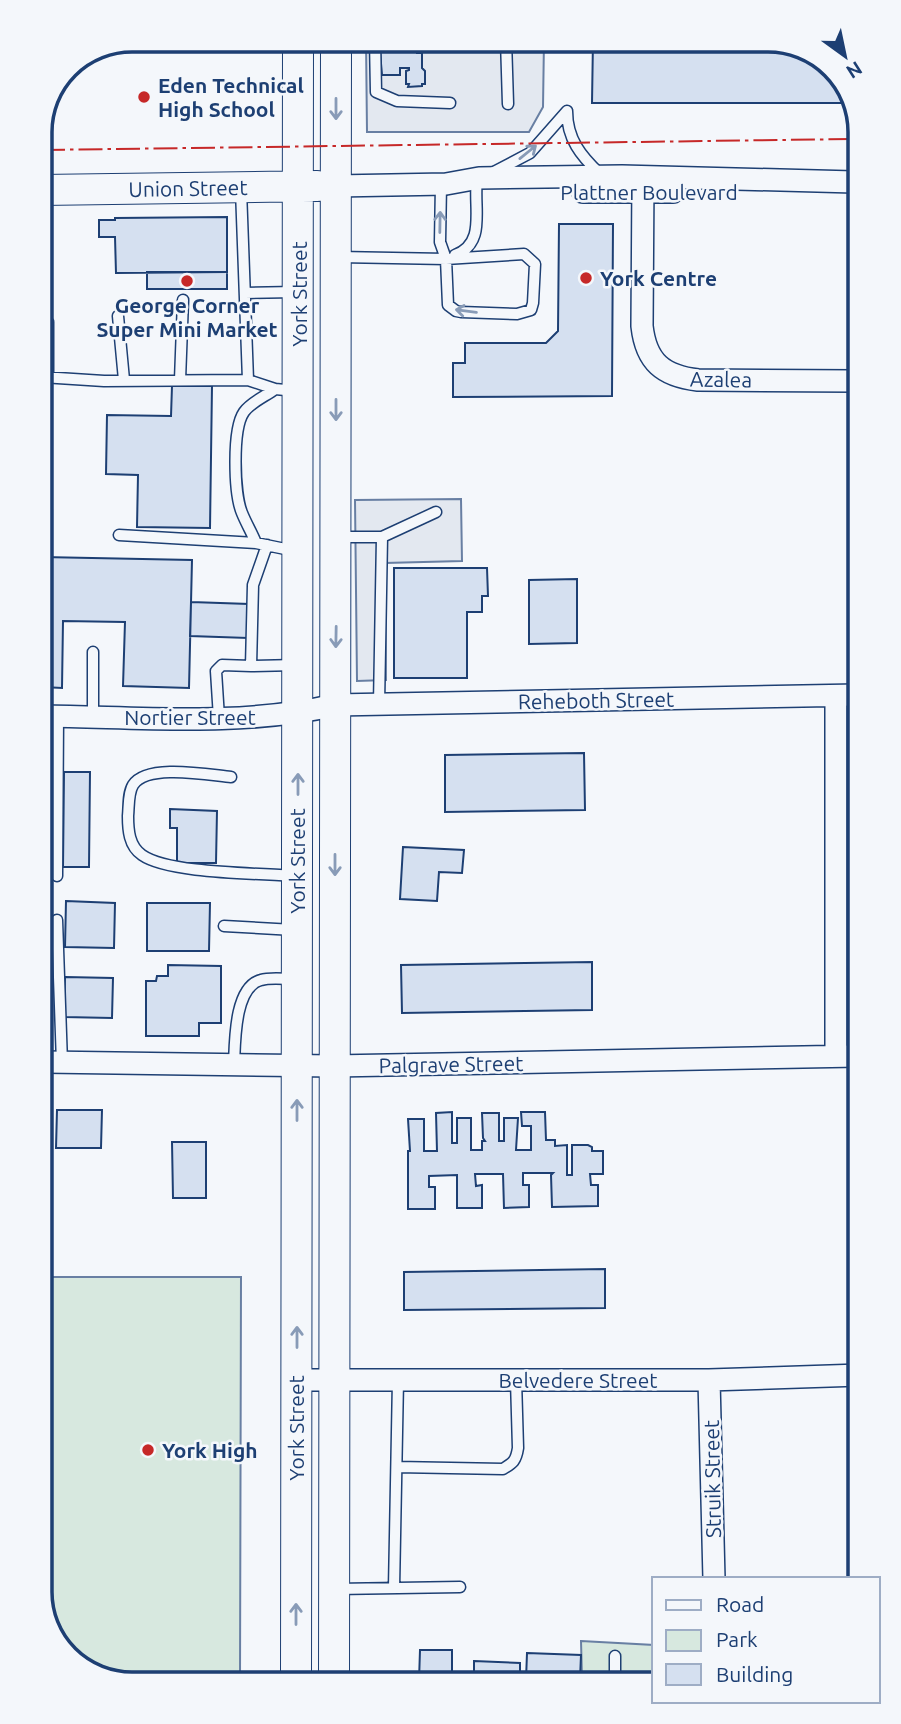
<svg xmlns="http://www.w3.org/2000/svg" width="901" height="1724" font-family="Ubuntu,sans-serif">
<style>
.green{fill:#d7e8df;stroke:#687fa3;stroke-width:2}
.parking{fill:#e3e8f0;stroke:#687fa3;stroke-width:2}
.building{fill:#d5e0f0;stroke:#1d3f73;stroke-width:2}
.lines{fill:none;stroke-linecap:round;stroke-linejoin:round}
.lane-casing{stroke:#1d3f73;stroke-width:13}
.street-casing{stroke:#1d3f73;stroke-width:24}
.secondary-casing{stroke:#1d3f73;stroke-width:32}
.lane{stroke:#f4f7fb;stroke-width:10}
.street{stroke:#f4f7fb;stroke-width:21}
.secondary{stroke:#f4f7fb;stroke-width:30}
.power{stroke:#c62828;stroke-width:2;stroke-dasharray:24 5 3.5 5;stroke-linecap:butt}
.oneway{stroke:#889bb7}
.poi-dot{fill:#c62828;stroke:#f4f7fb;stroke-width:2.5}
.labels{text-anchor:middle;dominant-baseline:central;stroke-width:5;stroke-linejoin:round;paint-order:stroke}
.poi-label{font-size:21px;font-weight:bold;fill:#1d3f73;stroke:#f4f7fb;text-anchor:start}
.street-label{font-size:21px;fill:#1d3f73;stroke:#f4f7fb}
.rim{fill:none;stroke:#1d3f73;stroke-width:3.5}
</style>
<rect width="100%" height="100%" fill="#f4f7fb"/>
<path class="green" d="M46 1277H241L240 1682 126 1684 77 1665 47 1627Z
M581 1641 654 1645V1678L582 1679Z"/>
<path class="parking" d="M366 40H544L543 107 529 132H367Z
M461 499 462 561 385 563 386 680 357 681 355 500Z"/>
<path class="building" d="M379 40H417V53H422V68L425 71V84H422V86L408 87 409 84H406V71L409 70V68H400V75H382Z
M593 40H775L824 59 854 97V103H592Z
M227 217V272L116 273 115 237H99V220H115V218Z
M559 224H613L612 396 453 397V363H465V343H546L558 331Z
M147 272H227V289H147Z
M172 386H212L210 528 137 527 138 475 106 474 107 415 171 416Z
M42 557 192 560 189 688 123 686 125 622 63 621 62 688 43 687Z
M394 568H487L488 596H482V612H467V678H394Z
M577 579V643L529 644V580Z
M191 602 249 604 248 638 190 636Z
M584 753 585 810 445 812V755Z
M64 772H90L89 867H63Z
M170 809 217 811 216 863H177V828H170Z
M403 847 464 850 462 873 439 872 437 901 400 899Z
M66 901 115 903 114 948 65 947Z
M147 903H210L209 951H147Z
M592 962V1010L402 1013 401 965Z
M168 965 221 966V1023H199V1036H146V981H156L157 976H168Z
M65 977 113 978 112 1018 64 1017Z
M57 1110H102L101 1148H56Z
M452 1112V1143H457V1118H471V1150H482V1141H485L483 1138 482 1113H499V1141H504V1118H518L516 1150H531V1126H522L521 1112H545L546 1140H555V1146L567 1145V1175H572V1145H588L592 1147V1151H603V1174H590L591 1185H598V1206L552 1207 551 1175 553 1173H523V1185H529V1207L504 1208 503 1174H475L476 1186 482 1185V1208H457V1175L429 1176V1187H435V1209H408V1151H410L408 1119H424V1151H437L436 1113Z
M172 1142H206V1198H173Z
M605 1269V1308L404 1310V1272Z
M850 1283H859V1318H850Z
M420 1650H452V1680L419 1681Z
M527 1653 581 1655 580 1679 526 1680Z
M474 1661 520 1663V1680H474Z"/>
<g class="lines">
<defs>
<path id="lane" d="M375 40 376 92 397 101 450 103
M506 40 508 104
M567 111C567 139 581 156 600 174
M492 173 530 153 567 111
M241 190 248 380
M455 255C487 243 473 208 477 179
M339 257 446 259 524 254 535 264 533 303 531 310 517 314 461 312 456 311 448 305 446 259 440 242 441 184
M245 293 295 292
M118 316 124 380
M42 377 104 381 248 380 275 389 296 391
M48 377V322
M180 380 183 300
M275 389C266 396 251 402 244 412 232 429 234 494 242 513 246 523 252 533 256 543L295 551
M119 535 256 543
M337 537H382L436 512
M267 545 253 585 251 666 296 665
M93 652V716
M379 704 382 537
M219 718 216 671 222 665 251 666
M231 777C209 775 147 763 133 785 128 793 129 806 128 816 128 830 129 846 142 855 169 874 259 873 295 876
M57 876 58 716
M57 920 62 1063
M224 926 294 930
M234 1065C235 1043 234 987 261 980 270 977 284 979 294 979
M397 1467 503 1469C513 1463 516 1461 518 1448L516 1380
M394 1588 398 1380
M336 1589 460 1587
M615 1679V1656"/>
<path id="street" d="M643 177 642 326C646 362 663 376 698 380L855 381
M336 186 446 184 479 178 622 176 854 182
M583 192H673
M836 696V1056
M43 716C140 717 240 727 335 705L857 695
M45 1062 334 1066 858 1056
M297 1380H709L860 1375
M709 1380 714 1579"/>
<path id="secondary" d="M41 190 317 186
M334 1681 336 40
M296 1682 298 40"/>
</defs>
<use href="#lane" class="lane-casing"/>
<use href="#street" class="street-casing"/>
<use href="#secondary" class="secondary-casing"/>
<use href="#lane" class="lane"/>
<use href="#street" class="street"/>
<use href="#secondary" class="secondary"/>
<path class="power" d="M41 150 854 139"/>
</g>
<defs><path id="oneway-shaft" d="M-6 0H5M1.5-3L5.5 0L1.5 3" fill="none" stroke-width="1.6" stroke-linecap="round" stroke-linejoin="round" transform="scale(1.75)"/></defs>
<g class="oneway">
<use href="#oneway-shaft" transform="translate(336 109) rotate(90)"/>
<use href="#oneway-shaft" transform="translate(528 152) rotate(-39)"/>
<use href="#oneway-shaft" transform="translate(440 222) rotate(-89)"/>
<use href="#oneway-shaft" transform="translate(466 311) rotate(-173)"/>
<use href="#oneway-shaft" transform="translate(336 410) rotate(90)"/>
<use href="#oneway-shaft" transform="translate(336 637) rotate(91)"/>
<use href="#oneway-shaft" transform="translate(298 784) rotate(-90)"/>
<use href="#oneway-shaft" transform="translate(335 865) rotate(90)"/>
<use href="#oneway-shaft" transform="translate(297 1110) rotate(-90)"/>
<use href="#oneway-shaft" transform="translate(297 1337) rotate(-90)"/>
<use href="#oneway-shaft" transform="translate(296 1614) rotate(-90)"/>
</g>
<g class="poi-dot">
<circle cx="144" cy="97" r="7"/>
<circle cx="586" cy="278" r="7"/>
<circle cx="187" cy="281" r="7"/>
<circle cx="148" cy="1450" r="7"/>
</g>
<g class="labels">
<g class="poi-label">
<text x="158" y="85">Eden Technical<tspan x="158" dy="24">High School</tspan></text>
<text x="600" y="278">York Centre</text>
<text x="187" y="305" text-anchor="middle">George Corner<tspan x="187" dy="24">Super Mini Market</tspan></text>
<text x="162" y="1450">York High</text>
</g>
<g class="street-label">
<text transform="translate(188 188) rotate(-1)">Union Street</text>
<text x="649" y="192">Plattner Boulevard</text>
<text transform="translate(299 294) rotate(-90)">York Street</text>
<text transform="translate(721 379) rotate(1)">Azalea</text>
<text transform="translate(596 700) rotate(-1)">Reheboth Street</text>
<text x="190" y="717">Nortier Street</text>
<text transform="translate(297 861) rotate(-90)">York Street</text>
<text transform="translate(451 1064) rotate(-1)">Palgrave Street</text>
<text x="578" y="1380">Belvedere Street</text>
<text transform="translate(296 1428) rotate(-90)">York Street</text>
<text transform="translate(712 1479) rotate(-91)">Struik Street</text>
</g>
</g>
<path d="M0 0H901V1724H0ZM132 52H768A80 80 0 0 1 848 132V1592A80 80 0 0 1 768 1672H132A80 80 0 0 1 52 1592V132A80 80 0 0 1 132 52Z" fill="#f4f7fb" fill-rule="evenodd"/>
<path class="rim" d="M132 52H768A80 80 0 0 1 848 132V1592A80 80 0 0 1 768 1672H132A80 80 0 0 1 52 1592V132A80 80 0 0 1 132 52Z"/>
<rect x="652" y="1577" width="228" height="126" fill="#f4f7fb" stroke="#9eadc5" stroke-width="2"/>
<rect x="666" y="1600" width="35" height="10" fill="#f4f7fb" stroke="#9eadc5" stroke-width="2"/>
<text x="716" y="1612" font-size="21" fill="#1d3f73">Road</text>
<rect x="666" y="1630" width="35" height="21" fill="#d7e8df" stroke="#9eadc5" stroke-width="2"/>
<text x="716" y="1647" font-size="21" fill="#1d3f73">Park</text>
<rect x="666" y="1664" width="35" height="21" fill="#d5e0f0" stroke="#9eadc5" stroke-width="2"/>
<text x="716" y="1682" font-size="21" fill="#1d3f73">Building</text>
<g transform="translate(845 56) rotate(147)" stroke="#f4f7fb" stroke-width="5" paint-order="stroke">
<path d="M0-5L12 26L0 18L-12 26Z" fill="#1d3f73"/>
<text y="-10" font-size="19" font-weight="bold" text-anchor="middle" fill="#1d3f73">N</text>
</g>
</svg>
